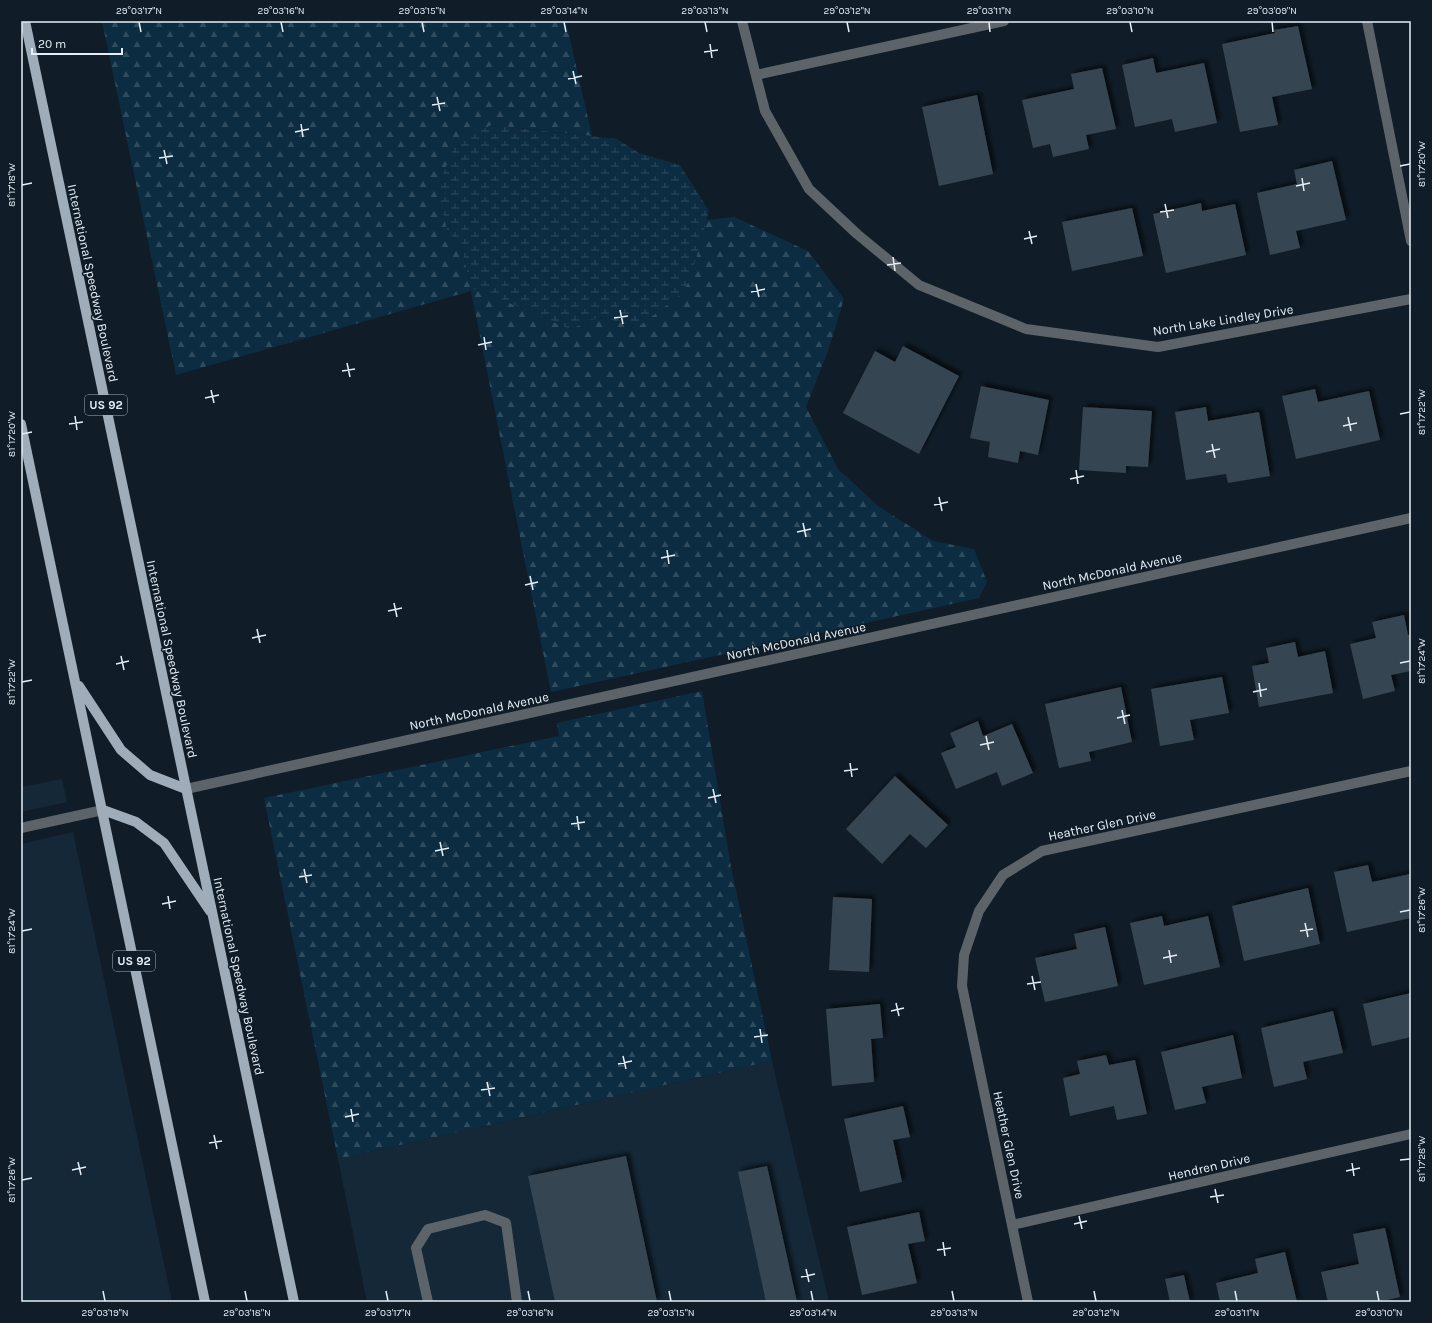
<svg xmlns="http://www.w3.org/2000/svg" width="1432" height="1323" font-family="Karla,sans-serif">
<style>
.built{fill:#142837}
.forest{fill:url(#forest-firs)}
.wetland{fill:url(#wetland-marsh)}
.building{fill:#364551;filter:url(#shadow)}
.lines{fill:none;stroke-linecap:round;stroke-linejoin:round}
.minor{stroke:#5d6469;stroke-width:10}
.major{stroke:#9eadb9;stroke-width:10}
.ticks{fill:none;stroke:#e6eff7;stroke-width:1.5}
.labels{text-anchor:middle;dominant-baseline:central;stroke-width:3;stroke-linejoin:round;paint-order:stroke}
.shield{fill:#101d28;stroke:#a6b0b9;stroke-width:1}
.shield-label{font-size:12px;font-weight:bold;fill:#e6eff7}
.street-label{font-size:13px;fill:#e6eff7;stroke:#101d28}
.neatline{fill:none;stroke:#e6eff7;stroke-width:1.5}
.ticks-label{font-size:10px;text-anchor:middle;fill:#e6eff7}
</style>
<defs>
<pattern id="forest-firs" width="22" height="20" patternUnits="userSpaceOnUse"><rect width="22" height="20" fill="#0c2c42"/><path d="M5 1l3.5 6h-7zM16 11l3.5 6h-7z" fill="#2f4b5e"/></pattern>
<pattern id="wetland-marsh" width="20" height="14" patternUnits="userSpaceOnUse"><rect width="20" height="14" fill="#0c2c42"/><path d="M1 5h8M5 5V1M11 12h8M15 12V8" fill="none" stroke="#2f4b5e"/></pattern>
<filter id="shadow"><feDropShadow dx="3.5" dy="-3.5" stdDeviation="2" flood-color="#0009"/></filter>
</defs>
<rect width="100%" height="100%" fill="#101d28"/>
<path class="built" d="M62 779 67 802 21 812V787Z
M73 832 172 1302H21V844Z
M772 1061 829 1302H367L338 1159Z"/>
<path class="forest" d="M102 21H566L592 136 491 125 447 231 462 247 471 291 477 289 570 329 600 317 638 327 690 280 706 220 734 217 808 251 844 299 828 351 806 407 838 469 878 506 933 541 974 549 987 582 979 598 551 692 471 291 176 375Z
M702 691 730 862 772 1061 338 1159 264 798 559 736 557 723Z"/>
<path class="wetland" d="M491 125 617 139 639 153 680 165 709 211 690 280 680 295 638 327 600 317 570 329 477 289 471 291 462 247 447 231 438 187 455 144Z"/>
<path class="building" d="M1298 26 1312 89 1272 97 1278 125 1240 132 1222 44 1275 33 1274 30Z
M1153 58 1156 73 1204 63 1217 123 1175 132 1172 119 1135 127 1122 65Z
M1102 68 1116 129 1086 135 1089 149 1053 157 1050 144 1033 148 1022 100 1074 89 1071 74Z
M977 95 993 174 939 186 922 107Z
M1332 161 1346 220 1296 231 1300 248 1270 255 1257 193 1297 184 1294 170Z
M1201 203 1202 211 1235 204 1246 255 1166 273 1153 214Z
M1132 208 1143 256 1072 271 1062 222Z
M903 346 959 376 919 454 843 413 875 351 895 362Z
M981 386 1049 400 1038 455 1020 451 1018 463 988 457 990 442 970 438Z
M1315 389 1318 402 1369 391 1380 440 1296 459 1282 396Z
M1083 407 1152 411 1148 467 1126 466V473L1079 470Z
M1206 407 1208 421 1259 412 1270 476 1228 483 1226 474 1186 480 1175 412Z
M1404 615 1408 635 1411 634V671L1391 675 1395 691 1363 699 1350 644 1376 638 1372 622Z
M1295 642 1298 657 1325 651 1333 693 1259 707 1252 666 1269 663 1266 648Z
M1222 677 1229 713 1190 720 1194 740 1160 746 1151 689Z
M1121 687 1132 742 1089 752 1091 761 1059 768 1045 704Z
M978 721 983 736 1012 724 1033 773 1002 786 997 772 956 789 941 753 956 747 950 733Z
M895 776 948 825 926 848 910 834 882 864 846 829Z
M1368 865 1372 882 1410 874 1411 880V918L1347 932 1334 872Z
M1308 888 1320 944 1244 961 1232 906Z
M833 897 872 899 869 972 829 970Z
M1162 916 1164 926 1208 916 1220 967 1144 985 1130 923Z
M1105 927 1118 986 1045 1002 1035 958 1077 949 1074 934Z
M1411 993V1037L1372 1046 1363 1004Z
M880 1004 883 1038 871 1039 874 1082 832 1086 826 1009Z
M1333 1011 1343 1053 1303 1062 1307 1079 1274 1087 1261 1028Z
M1233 1035 1242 1078 1202 1087 1206 1103 1175 1110 1161 1052Z
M1106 1055 1109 1065 1135 1060 1147 1114 1117 1120 1114 1106 1070 1116 1063 1078 1080 1074 1077 1061Z
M903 1106 910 1137 893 1140 902 1182 860 1192 844 1119Z
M626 1156 657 1302H555L528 1176Z
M767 1166 797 1302H766L738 1172Z
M919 1212 925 1241 908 1244 917 1283 862 1295 847 1227Z
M1385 1228 1400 1297 1379 1302H1328L1321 1272 1359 1264 1353 1234Z
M1285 1252 1297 1302H1220L1216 1283 1258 1273 1255 1259Z
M1184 1275 1190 1302H1170L1165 1279Z"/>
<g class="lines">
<path class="minor" d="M742 21 765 111 809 189 857 234 919 285 1026 329 1158 347 1411 299
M1367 21 1411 241
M756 75 1004 21
M186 789 1411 518
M21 828 103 810
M1012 1225 1411 1134
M428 1302 416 1248 428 1229 485 1215 506 1223 517 1302
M1028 1302 962 986 964 955 979 911 1003 875 1042 851 1411 771"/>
<path class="major" d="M25 21 294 1302
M21 424 205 1302
M79 686 121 750 150 775 186 789
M103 810 136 822 164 843 210 911"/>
</g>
<path class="ticks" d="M139 22 141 32M281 22 283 32M422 22 424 32M564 22 566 32M705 22 707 32M847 22 849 32M989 22 990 32M1130 22 1132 32M1272 22 1273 32M710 44 712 58M704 52 718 50M573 71 576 84M568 79 582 76M437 97 440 111M432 105 445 103M301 124 303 137M295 132 309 129M164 150 167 164M159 158 173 156M1400 166 1410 164M1302 178 1304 191M22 185 32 183M1296 186 1310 183M1165 204 1168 218M1160 212 1174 210M1029 231 1032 244M1024 239 1037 236M893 257 895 271M887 265 901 263M756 284 759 297M751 292 765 289M620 310 623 324M614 318 628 316M484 337 486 350M478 345 492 342M347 363 350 377M342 371 355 369M211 390 214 403M205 398 219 395M1400 414 1410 412M75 416 77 430M1348 417 1351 431M69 424 83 422M1343 426 1357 423M22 434 32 432M1212 444 1215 458M1206 452 1220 449M1076 470 1078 484M1070 479 1084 476M939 497 942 511M934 505 948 502M803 523 806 537M797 532 811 529M667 550 669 564M661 558 675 555M530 576 533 590M525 585 538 582M394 603 397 617M388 611 402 608M257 629 260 643M252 638 266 635M121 656 124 670M1400 663 1410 661M116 664 129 661M22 682 32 680M1259 683 1261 697M1253 692 1267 689M1122 710 1125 724M1117 718 1130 715M986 736 989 750M980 745 994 742M850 763 852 777M844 771 858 769M713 789 716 803M708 798 721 795M577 816 579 830M571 824 585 822M440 842 443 856M435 851 449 848M304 869 307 883M299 877 312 875M168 896 170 909M162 904 176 901M1400 912 1410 910M1305 923 1308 937M22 931 32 929M1300 931 1313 929M1169 950 1171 963M1163 958 1177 955M1032 976 1035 990M1027 984 1041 982M896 1003 899 1016M891 1011 904 1008M760 1029 762 1043M754 1037 768 1035M623 1056 626 1069M618 1064 632 1061M487 1082 490 1096M481 1090 495 1088M351 1109 353 1122M345 1117 359 1114M214 1135 217 1149M209 1143 222 1141M1400 1160 1410 1159M78 1162 81 1175M1352 1163 1354 1176M72 1170 86 1167M1346 1171 1360 1168M22 1180 32 1178M1215 1189 1218 1203M1210 1197 1224 1195M1079 1216 1082 1229M1074 1224 1087 1221M943 1242 945 1256M937 1250 951 1248M806 1269 809 1282M801 1277 815 1274M103 1291 105 1301M245 1291 247 1301M386 1291 388 1301M528 1291 530 1301M669 1291 671 1301M811 1291 813 1301M952 1291 954 1301M1094 1291 1096 1301M1235 1291 1237 1301M1377 1291 1379 1301"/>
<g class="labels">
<g class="shield">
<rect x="85" y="395" width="42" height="20" rx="3"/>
<rect x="113" y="951" width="42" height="20" rx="3"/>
</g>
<g class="shield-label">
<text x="106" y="405">US 92</text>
<text x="134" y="961">US 92</text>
</g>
<g class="street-label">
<text transform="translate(93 283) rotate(78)">International Speedway Boulevard</text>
<text transform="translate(1223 320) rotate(-9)">North Lake Lindley Drive</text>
<text transform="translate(1112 571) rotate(-12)">North McDonald Avenue</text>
<text transform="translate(796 641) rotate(-12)">North McDonald Avenue</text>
<text transform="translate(172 659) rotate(78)">International Speedway Boulevard</text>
<text transform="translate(479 711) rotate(-12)">North McDonald Avenue</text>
<text transform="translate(1102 825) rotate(-12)">Heather Glen Drive</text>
<text transform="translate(239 976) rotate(78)">International Speedway Boulevard</text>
<text transform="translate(1009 1145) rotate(78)">Heather Glen Drive</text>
<text transform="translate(1209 1167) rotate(-13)">Hendren Drive</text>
</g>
</g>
<rect width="1432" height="1323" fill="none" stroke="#101d28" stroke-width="44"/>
<path d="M32 48v6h90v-6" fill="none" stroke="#e6eff7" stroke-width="2"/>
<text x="38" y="48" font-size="12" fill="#e6eff7" stroke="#101d28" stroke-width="3" paint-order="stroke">20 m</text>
<rect x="22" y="22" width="1388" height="1279" class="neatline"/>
<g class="ticks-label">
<text x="139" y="14">29°03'17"N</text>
<text x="281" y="14">29°03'16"N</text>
<text x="422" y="14">29°03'15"N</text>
<text x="564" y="14">29°03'14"N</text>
<text x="705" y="14">29°03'13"N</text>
<text x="847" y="14">29°03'12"N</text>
<text x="989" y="14">29°03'11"N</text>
<text x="1130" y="14">29°03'10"N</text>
<text x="1272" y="14">29°03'09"N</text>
<text transform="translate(1421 164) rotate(-90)" y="4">81°17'20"W</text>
<text transform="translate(11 185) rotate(-90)" y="4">81°17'18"W</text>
<text transform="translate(1421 412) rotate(-90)" y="4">81°17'22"W</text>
<text transform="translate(11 434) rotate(-90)" y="4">81°17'20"W</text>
<text transform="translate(1421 661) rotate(-90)" y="4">81°17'24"W</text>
<text transform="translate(11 682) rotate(-90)" y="4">81°17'22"W</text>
<text transform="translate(1421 910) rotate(-90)" y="4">81°17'26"W</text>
<text transform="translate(11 931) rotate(-90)" y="4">81°17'24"W</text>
<text transform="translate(1421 1159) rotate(-90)" y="4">81°17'28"W</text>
<text transform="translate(11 1180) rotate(-90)" y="4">81°17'26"W</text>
<text x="105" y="1316">29°03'19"N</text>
<text x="247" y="1316">29°03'18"N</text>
<text x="388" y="1316">29°03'17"N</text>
<text x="530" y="1316">29°03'16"N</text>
<text x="671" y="1316">29°03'15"N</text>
<text x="813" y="1316">29°03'14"N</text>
<text x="954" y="1316">29°03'13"N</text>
<text x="1096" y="1316">29°03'12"N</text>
<text x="1237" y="1316">29°03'11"N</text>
<text x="1379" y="1316">29°03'10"N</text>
</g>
</svg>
